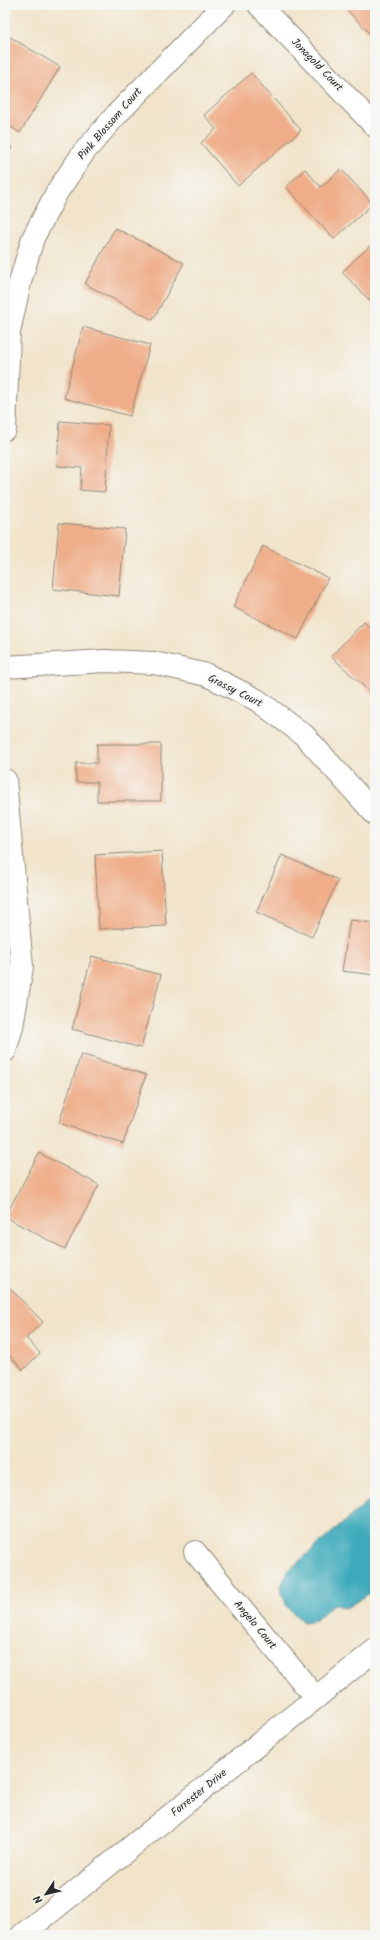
<svg xmlns="http://www.w3.org/2000/svg" width="380" height="1940" font-family="Kalam,sans-serif">
<style>
.water{fill:#3caabb;stroke:#346a73}
.building{fill:#efae89}
.lines{fill:none;stroke-linecap:round;stroke-linejoin:round}
.minor-casing{stroke:#8e887a;stroke-width:24}
.minor{stroke:#fff;stroke-width:22}
.labels{text-anchor:middle;dominant-baseline:central;stroke-width:3.5;stroke-linejoin:round;paint-order:stroke}
.street-label{font-size:11px;fill:#2b2b2b;stroke:#f6f6f2}
</style>
<rect width="100%" height="100%" fill="#f6f6f2"/>
<filter id="ink" filterUnits="userSpaceOnUse"><feTurbulence type="fractalNoise" baseFrequency=".025" numOctaves="2"/><feDisplacementMap in="SourceGraphic" scale="8" xChannelSelector="R" yChannelSelector="G"/><feConvolveMatrix kernelMatrix="1 2 1 2 8 2 1 2 1" color-interpolation-filters="sRGB"/></filter>
<filter id="wash" filterUnits="userSpaceOnUse"><feTurbulence type="fractalNoise" baseFrequency=".012" numOctaves="4" result="noise"/><feDisplacementMap in="SourceGraphic" scale="16" xChannelSelector="R" yChannelSelector="G"/><feGaussianBlur stdDeviation="0.9" result="paint"/><feColorMatrix in="noise" values="0 0 0 0 0 0 0 0 0 0 0 0 0 0 0 0 0 1.4 0 .05"/><feComposite in="paint" operator="in"/></filter>
<g filter="url(#wash)">
<rect width="100%" height="100%" fill="#f1e4ca"/>
<path class="water" d="M375 1495V1590L346 1608 333 1604 316 1620 303 1622 287 1607 280 1588 288 1571Z"/>
<g id="blocks">
<path class="building" d="M352 5H375V39L347 10Z
M5 34 60 67 20 133 5 123Z
M251 73 301 130 238 186 201 143 216 129 204 115Z
M5 143 12 147 5 160Z
M305 169 321 187 341 169 373 204 334 239 286 187Z
M115 228 184 263 153 320 85 284Z
M375 241V306L342 272Z
M83 327 150 345 130 416 64 398Z
M60 421 109 425 105 492 80 490 82 468 57 466Z
M59 523 125 529 119 596 53 589Z
M263 546 328 578 298 639 233 607Z
M364 622 375 632V697L331 656Z
M97 744H161V801H97V782H76V763H97Z
M162 851 166 926 99 929 95 855Z
M282 855 338 880 312 937 256 912Z
M350 920 375 923V975L342 971Z
M92 956 161 975 141 1048 72 1029Z
M81 1054 146 1075 123 1144 59 1123Z
M39 1153 99 1185 65 1249 5 1217Z
M5 1283 43 1322 26 1338 40 1353 23 1370 9 1355 5 1359Z"/>
</g>
</g>
<g filter="url(#ink)">
<use href="#blocks" fill-opacity="0" stroke="#8e887a" stroke-width="1"/>
<g class="lines">
<defs>
<path id="minor" d="M259 5 375 126
M5 429 9 332 20 282 33 238 57 192 84 152 117 114 224 5
M5 667 105 661 154 663 207 675 257 700 304 735 375 814
M5 780 22 967 12 1027 5 1051
M195 1552 316 1698
M22 1935 375 1650"/>
</defs>
<use href="#minor" class="minor-casing"/>
<use href="#minor" class="minor"/>
</g>
</g>
<g class="labels">
<g class="street-label">
<text transform="translate(317 65) rotate(46)">Jonagold Court</text>
<text transform="translate(110 124) rotate(-49)">Pink Blossom Court</text>
<text transform="translate(235 691) rotate(27)">Grassy Court</text>
<text transform="translate(255 1625) rotate(50)">Angelo Court</text>
<text transform="translate(199 1793) rotate(-39)">Forrester Drive</text>
</g>
</g>
<rect width="380" height="1940" fill="none" stroke="#f6f6f2" stroke-width="20"/>
<g transform="translate(46 1894) rotate(235)" stroke="#f6f6f2" stroke-width="3" paint-order="stroke">
<path d="M0-3L7 15L0 10L-7 15Z" fill="#2b2b2b"/>
<text y="-6" font-size="11" font-weight="bold" text-anchor="middle" fill="#2b2b2b">N</text>
</g>
</svg>
